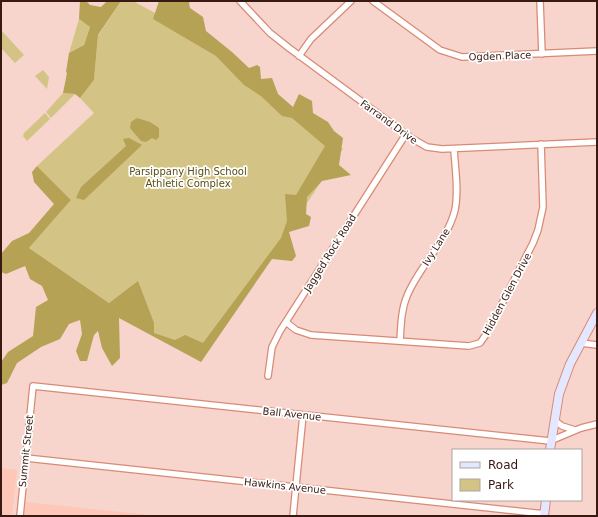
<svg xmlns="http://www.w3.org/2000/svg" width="598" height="517" font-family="'DejaVu Sans',sans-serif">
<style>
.built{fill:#fec7b8}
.green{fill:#d3c486}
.forest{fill:#b5a254}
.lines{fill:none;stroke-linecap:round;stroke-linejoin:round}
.street-casing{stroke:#d88a74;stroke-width:8}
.secondary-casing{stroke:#d88a74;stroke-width:10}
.street{stroke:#fff;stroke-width:5.5}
.secondary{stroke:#e3e7ff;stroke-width:8}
.labels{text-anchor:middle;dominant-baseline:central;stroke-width:3.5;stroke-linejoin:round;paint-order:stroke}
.street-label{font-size:10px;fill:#381a12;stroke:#fff}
.park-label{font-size:10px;fill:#5a4d0f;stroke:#fff}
</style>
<rect width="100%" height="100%" fill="#f7d5cc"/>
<path class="built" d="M1 468 17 470 12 516H1Z
M26 502 160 516H24Z"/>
<path class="green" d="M121 1H133L210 43 343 149 201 362 153 333 138 282 109 303 29 248 71 200 37 166 94 113 80 98 94 80 98 36Z
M79 19 90 27 84 45 69 53Z
M1 30 24 55 15 63 1 48Z
M43 70 49 77 47 89 35 76Z
M63 93 75 94 51 118 46 112Z
M45 113 50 119 27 141 23 136 24 133Z"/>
<path class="forest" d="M80 1H86L90 5 101 7 107 1H121L98 35 94 80 80 98 75 94 63 93 67 73 66 72 69 53 84 45 90 27 79 19Z
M159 1H191L189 3 190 8 203 17 206 31 232 52 249 68 257 65 260 67 261 79 272 78 278 94 293 107 299 94 312 101 313 113 328 122 334 131 343 138 339 165 351 175 322 181 307 197 306 214 311 217 309 226 289 232 296 256 292 261 272 259 201 362 119 318 120 358 112 366 102 348 98 331 94 335 87 361H80L76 351 82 334 80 320 69 324 60 339 41 347 17 363 7 383 1 385V362L8 352 33 336 36 307 48 300 42 286 30 279 25 266 6 274 1 272V254L12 241 29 233 54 204 34 182 32 172 37 166 71 200 29 248 109 303 138 281 154 323V333L175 340 185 335 203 343 281 238 287 221 285 194 296 195 325 146 292 118 282 116 261 96 244 85 216 56 153 19Z
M137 118 150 122 159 128V137L156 140 152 138 146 142 141 141 130 128 131 122Z
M129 138 142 145 84 200 76 198 81 187 126 146 123 139Z"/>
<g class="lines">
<defs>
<path id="street" d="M240 1 270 33 289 48 411 138 427 147 442 149 597 142
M373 1 440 50 462 57 597 51
M540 1 542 54
M299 56 311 39 351 1
M286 322 296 330 311 335 469 346 480 343 487 333 533 243 538 230 543 207 541 144
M400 341C401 326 401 310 407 296 419 266 447 242 455 210 459 191 455 168 454 149
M581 343 597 345
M268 376 272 347 280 331 406 134
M554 420 562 426 575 430
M26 458 545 514
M20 516 33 386 550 441 581 428 597 424
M293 516 303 415"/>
<path id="secondary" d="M550 450 559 394 570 364 597 313
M544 516 546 500"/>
</defs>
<use href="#street" class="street-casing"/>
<use href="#secondary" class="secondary-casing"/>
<use href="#street" class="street"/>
<use href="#secondary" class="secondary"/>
</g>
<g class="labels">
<g class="street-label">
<text transform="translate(500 56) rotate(-2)">Ogden Place</text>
<text transform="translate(389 122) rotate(36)">Farrand Drive</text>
<text transform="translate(436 247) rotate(-58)">Ivy Lane</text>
<text transform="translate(330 253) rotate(-58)">Jagged Rock Road</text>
<text transform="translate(507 294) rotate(-62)">Hidden Glen Drive</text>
<text transform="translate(292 414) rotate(6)">Ball Avenue</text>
<text transform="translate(26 451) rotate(-84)">Summit Street</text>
<text transform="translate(285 486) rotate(6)">Hawkins Avenue</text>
</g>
<g class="park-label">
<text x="188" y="171">Parsippany High School<tspan x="188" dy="12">Athletic Complex</tspan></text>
</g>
</g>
<rect width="598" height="517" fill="none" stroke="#381a12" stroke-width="4"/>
<rect x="452" y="449" width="130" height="52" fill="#ffffff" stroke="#afa3a0"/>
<rect x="460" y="462" width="20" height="6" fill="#e3e7ff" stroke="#afa3a0"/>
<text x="488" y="469" font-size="12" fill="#381a12">Road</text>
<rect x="460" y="479" width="20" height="12" fill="#d3c486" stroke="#afa3a0"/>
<text x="488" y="489" font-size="12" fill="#381a12">Park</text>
</svg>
